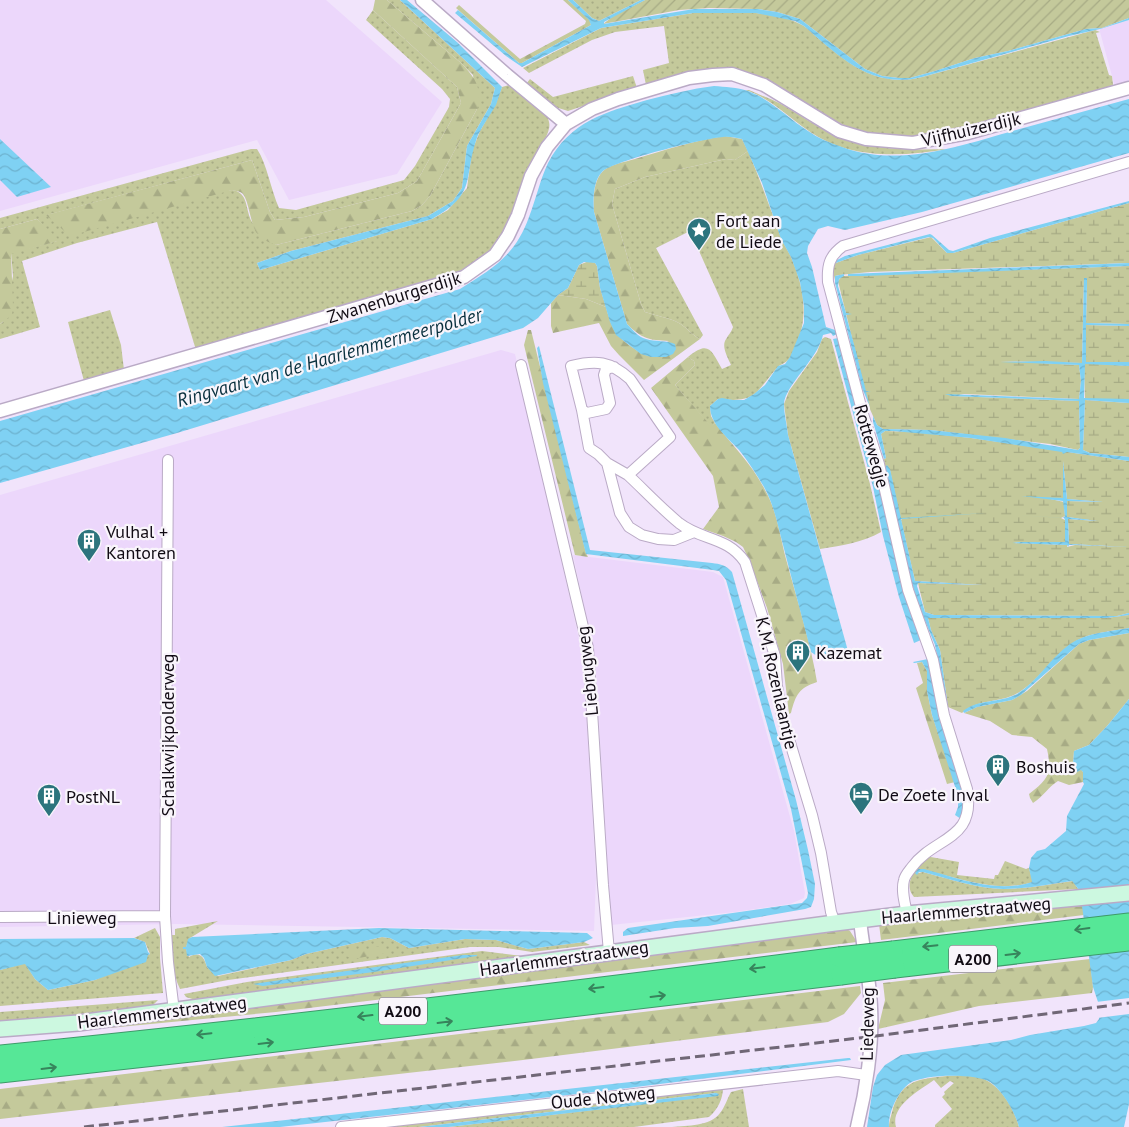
<svg xmlns="http://www.w3.org/2000/svg" width="1129" height="1127" font-family="'PT Sans',sans-serif">
<style>
.built{fill:#ecd7fb}
.grass{fill:url(#grass-dots)}
.forest{fill:url(#forest-firs)}
.wetland{fill:url(#wetland-marsh)}
.garden{fill:url(#garden-furrows)}
.water{fill:url(#water-waves)}
.pier{fill:#f1e4fb}
.lines{fill:none;stroke-linecap:round;stroke-linejoin:round}
.minor-casing{stroke:#baaac6;stroke-width:12}
.tertiary-casing{stroke:#baaac6;stroke-width:15}
.secondary-casing{stroke:#baaac6;stroke-width:18}
.motorway-casing{stroke:#3e9a69;stroke-width:21}
.minor{stroke:#fff;stroke-width:10}
.tertiary{stroke:#fff;stroke-width:12}
.secondary{stroke:#ccf8e0;stroke-width:15}
.motorway{stroke:#56e797;stroke-width:19}
.rail{stroke:#706776;stroke-width:3;stroke-dasharray:10 5;stroke-linecap:butt}
.motorway-bridge-casing{stroke:#3e9a69;stroke-width:21;stroke-linecap:butt}
.motorway-bridge{stroke:#56e797;stroke-width:19}
.oneway{stroke:#37845c}
.labels{text-anchor:middle;dominant-baseline:central;stroke-width:4.5;stroke-linejoin:round;paint-order:stroke}
.shield{fill:#f9f5fb;stroke:#575159;stroke-width:1}
.shield-label{font-size:16px;font-weight:bold;fill:#110b14}
.street-label{font-size:18px;fill:#110b14;stroke:#f9f5fb}
.poi-label{font-size:18px;fill:#110b14;stroke:#f9f5fb;text-anchor:start}
.water-label{font-size:19px;font-style:italic;fill:#09303e;stroke:#f9f5fb}
</style>
<defs>
<pattern id="grass-dots" width="8" height="8" patternUnits="userSpaceOnUse" patternTransform="scale(1.25)"><rect width="8" height="8" fill="#c4c99b"/><path d="M2 2h.1M6 6h.1" fill="none" stroke="#a7ab85" stroke-width="1.8" stroke-linecap="round"/></pattern>
<pattern id="forest-firs" width="22" height="20" patternUnits="userSpaceOnUse" patternTransform="scale(1.25)"><rect width="22" height="20" fill="#c4c99b"/><path d="M5 1l3.5 6h-7zM16 11l3.5 6h-7z" fill="#a7ab85"/></pattern>
<pattern id="wetland-marsh" width="20" height="14" patternUnits="userSpaceOnUse" patternTransform="scale(1.25)"><rect width="20" height="14" fill="#c4c99b"/><path d="M1 5h8M5 5V1M11 12h8M15 12V8" fill="none" stroke="#a7ab85"/></pattern>
<pattern id="garden-furrows" width="10" height="10" patternUnits="userSpaceOnUse" patternTransform="scale(1.25)"><rect width="10" height="10" fill="#c4c99b"/><path d="M-1 1l2-2M0 10L10 0M9 11l2-2" fill="none" stroke="#a7ab85"/></pattern>
<pattern id="water-waves" width="16" height="10" patternUnits="userSpaceOnUse" patternTransform="scale(1.25)"><rect width="16" height="10" fill="#7fd1f3"/><path d="M0 5q4-4 8 0t8 0" fill="none" stroke="#6db2cf"/></pattern>
</defs>
<rect width="100%" height="100%" fill="#f1e4fb"/>
<path class="built" d="M0 0H326L442 102 397 174 289 200 257 140 0 211Z
M1129 20V83L1115 87 1100 32V29Z
M501 350 515 354 583 657 596 878 594 931 177 924 0 927V495Z
M573 555 713 572 723 577 794 831 805 893 804 898 790 904 735 912 611 925 595 657Z"/>
<path class="grass" d="M387 0H400L495 88 491 104 467 146 462 188 453 201 428 216 291 251 257 263 260 270 432 219 448 210 467 188 472 151 480 131 496 103 502 87 513 84C524 93 547 108 549 122 552 133 537 151 532 163 523 181 519 201 511 220 497 252 471 267 440 280L196 350 157 222 77 243 22 261 40 327 0 339V324L3 322 13 276 11 253 57 241 37 219 0 229V218L251 149H257C267 164 271 190 279 208L296 210 404 180 415 166 449 107 450 99 442 89 366 20 373 10 457 87 461 103 417 181 398 193 304 217 275 220 270 212 252 160 47 215 232 190C249 192 245 210 252 222 256 231 269 238 276 245L412 211 422 205 430 196 477 109 473 75 461 63Z
M573 0H641L599 21 592 18Z
M720 12C749 12 779 12 804 26 840 56 871 90 922 77L1095 30 1100 32 1096 33 1109 75 1112 76 1113 85 1099 91C1071 99 1043 107 1015 115 974 127 936 139 892 136 881 135 869 134 858 131 816 116 784 80 740 71L646 85 643 70 669 63 664 26 615 32 592 40 529 73 523 68 601 28 693 13Z
M633 76 637 88 568 111 552 106 526 84 530 79 553 97Z
M745 90H749C760 95 771 99 781 104 800 115 818 128 838 136 873 151 912 150 949 149 900 157 848 160 806 129 787 116 767 96 745 90Z
M748 151C760 179 770 208 781 237 783 244 788 250 791 257 804 287 809 316 796 346 794 350 792 355 789 359 785 364 780 364 777 368 754 394 757 403 718 399L710 406 711 416 715 423 711 427 675 385 695 365 694 361 688 357C709 340 711 350 722 369L731 365C728 358 722 348 725 341 728 335 731 333 733 327L691 233 688 232 656 248 703 335 700 339C690 334 686 326 677 322 667 317 656 316 645 312L641 304 612 204 615 189 645 177 726 159 735 160Z
M110 310 121 345 124 370 84 381 68 322Z
M825 337 831 339 870 484 881 532C864 542 840 546 820 549L788 435 784 404 789 391 817 352 822 339Z
M925 856 959 862 957 875 994 879 995 875H998L1005 861 1026 869 1029 868 1033 882C996 894 956 877 920 869H918V873L923 872C950 879 975 888 1003 889 1026 889 1050 884 1073 881L1078 889 914 897C902 883 917 868 925 856Z
M218 921 190 938 186 947 183 949H186L189 957C200 951 204 957 207 967L218 976 291 960 306 954 382 937 390 938 409 948 465 939 496 940 528 949 584 942 590 945 532 952 499 947H470L228 980 180 989C172 973 172 953 171 935H175V929Z
M155 928 160 937V958L163 993 0 1006V970L25 963 35 979 48 990 95 980 150 954 145 942 134 938Z
M482 951 538 958 199 1001 186 997 184 994 247 982Z
M158 1000 151 1007 122 1012 0 1024V1012Z
M947 1076C957 1076 968 1074 978 1077 999 1082 1014 1108 1019 1127H935V1125L952 1109 942 1097 945 1094 944 1092 954 1083 950 1081 941 1088 934 1080C920 1090 890 1106 896 1127H889C889 1120 892 1114 893 1108 903 1079 920 1079 947 1076Z
M723 1087C723 1099 718 1109 709 1117L634 1127H448L719 1095 716 1093 419 1127H377Z
M743 1089 749 1127H672C687 1125 710 1127 720 1113 725 1107 727 1099 731 1092Z"/>
<path class="forest" d="M375 0H387L461 63C475 77 483 89 477 109L430 196 422 205 412 211 276 245C268 242 261 239 256 232 250 221 249 202 243 194 240 191 236 191 232 190L70 236 46 215 252 160 270 212 275 220 304 217 398 193 417 181 461 103 457 87 373 10Z
M563 0H568L590 20 591 25 522 63H519L456 8 459 5 520 59 585 24 586 21Z
M725 136 742 139 748 151 735 160 726 159 645 177 615 189 612 204 641 304 645 312C656 316 667 317 677 322 686 326 690 334 700 339L644 380 619 355 611 346 599 323 553 333 551 326V303L558 295 586 299 606 307C612 332 619 339 641 353L669 341C649 340 642 339 627 324L594 212C593 200 593 181 603 171 611 164 625 162 635 159 665 150 695 140 725 136Z
M37 219 58 239V241L11 254 13 306 12 315 0 324V229Z
M528 330H531L586 553 588 557 575 555 524 345Z
M688 357 694 361 695 365 675 385 711 426 715 423C732 445 752 464 765 490 777 511 780 536 786 559 797 600 810 640 817 682 799 688 796 694 791 713L789 714 783 664 767 608 750 562 743 547 736 542 723 536 703 529 719 507 713 476 651 388Z
M1129 633V699L1108 725 1089 745 1074 751 1073 765 1075 772 1081 769 1083 772V782L1069 785 1058 781C1048 787 1044 796 1033 803L1030 798 1029 794C1049 779 1052 773 1047 749L1032 737 1012 735 990 721 964 713 977 707 1012 700 1027 691 1079 644 1089 640Z
M922 662 927 671V691L932 715 955 782 947 784 916 688 923 683 917 663Z
M1083 906 1084 915 881 940 879 924 885 922 975 914 985 916 1019 913 1031 910Z
M843 927 850 931 857 942 276 1012 109 1028 105 1025Z
M378 946 387 953 353 959 342 954 364 947 369 951Z
M1090 959 1093 987 1092 993 979 1006 878 1029 885 1000 883 983Z
M860 986 861 993 844 1014 828 1022 523 1060 0 1119V1089Z"/>
<path class="wetland" d="M1129 203V263L870 272 839 275 835 276 834 280 833 264 858 255 931 237 947 253H953Z
M589 261 595 263 597 266 600 288 606 307 586 299 558 295 568 288 579 265Z
M1129 266V324L1086 323 1087 284V278H1084L1082 363 1000 361 1079 365 1081 381 1079 399 964 394 951 396 1079 401 1080 448 1078 450 1050 444 930 430 883 429 877 425 869 407 838 281 842 276Z
M1085 325 1129 326V362H1086Z
M1088 363 1129 366V399H1085L1084 364Z
M1085 400 1129 403V457L1090 453 1083 450Z
M885 431 915 432 971 438 1129 461V547L1069 544 1068 519 1097 521 1067 517V501L1103 502 1067 499 1063 461 1064 498H1046L1064 502 1065 516 1061 518 1065 520 1066 542 1062 543 1020 542 1014 543 1067 545V547L1075 545 1129 547V613L1117 616 934 615 925 612 918 583 982 585 915 581 901 520 902 519 900 518 890 470 887 466 885 467 884 459 886 458 881 434Z
M1129 615V628C1109 632 1087 632 1070 645 1050 659 1038 682 1016 694 999 703 976 699 962 713L948 707 940 650 931 630 928 618H1106Z"/>
<path class="garden" d="M645 0H1129V18L1102 28 1086 29 1008 51 975 58 935 71 910 78H899L882 76 865 69 800 19 777 12 758 9 709 8 679 10 603 24 615 15Z"/>
<path class="water" d="M400 0H407L457 42 502 87C500 93 498 99 496 105 490 115 483 125 478 135 462 178 479 193 432 219L260 270 257 263 291 251 428 216 453 201 462 188 467 146 491 104 495 88Z
M568 0H573L592 18 599 21 641 0H645L604 22V24L694 9H758L777 12 800 19 865 69 882 76 899 78H910L935 71 975 58 1008 51 1086 29 1102 28 1129 18V20L1100 29 1069 36 922 77C871 90 839 56 804 26L795 21 756 13H693L601 28 522 67 506 56 455 13 458 10 519 63H522L591 25 589 20Z
M714 86C725 87 737 87 748 91 770 99 788 118 808 131 818 138 830 143 842 147 899 168 960 146 1016 130 1054 120 1091 109 1129 99V153L922 212 845 230 828 226 818 229 808 246 807 253 812 267 826 327 835 330 837 334 833 336 831 333 823 335C818 359 785 385 784 404 784 414 787 425 788 435L848 651C838 660 822 661 811 652 802 616 792 581 783 545 778 526 774 505 764 487 757 475 748 461 739 450 727 437 710 424 710 406L718 399 722 398 733 400H744L754 394 765 385 778 366 785 364 790 357 804 323V306L800 282 791 257 781 239 762 183 742 139C736 138 729 136 723 137 706 138 612 161 602 172 593 181 593 200 594 212L627 324C633 330 638 337 646 339 656 342 666 340 675 344L676 349 673 354 666 357H651L641 354 616 335 610 322 600 288 597 266 595 263 584 262 579 265 568 288 558 295 538 318 523 328 177 433 0 483V421L460 289C493 268 515 256 529 217 536 199 540 180 548 163 570 121 606 112 647 100 670 94 691 89 714 86Z
M0 139 51 187 17 197 0 180Z
M1129 201V203L953 253H947L933 238 929 237 858 255 833 264V262L845 256 930 234 932 235 949 250 953 251 990 238Z
M1129 263V266L863 276H848V274Z
M844 274V276L839 279 838 286 846 313 852 314 846 315 858 359H861L858 360 866 391H871L866 392 870 407 862 388 835 283V276Z
M1084 278H1087V284L1086 323 1129 324V326L1086 325V362H1129V366L1085 364 1084 398 1129 399V403L1085 400 1083 450 1090 453 1129 457V461L1067 452 1063 454 1062 452 971 438 893 431H885L881 434 886 458 884 459 873 422V416L877 425 883 429 930 430 1005 438 1078 450 1080 448 1079 401 951 396 945 394 1079 399 1081 381 1079 365 1000 362 1045 361 1082 363Z
M838 338 879 478 898 566 921 640 914 643 899 597 883 536 873 487 833 339Z
M539 346 590 550 712 563C720 564 726 565 732 572L796 800 808 850 815 884 814 899 811 907 805 909 708 926 675 928 623 936V932L628 928 802 903 807 898 808 893 791 809 726 580 719 571 713 570 586 554 543 383 537 348Z
M1063 461 1067 499 1104 502 1067 501V517L1099 521 1068 519 1069 544 1129 547 1075 545H1069L1068 547 1067 545 1012 543 1020 542H1065V520L1064 518 986 513 901 519 915 581 983 585 918 583 917 586 925 612 934 615 1117 616 1129 613V615L1106 618H928L931 630 940 650 948 707V708L946 707 935 645 918 604 906 563 885 467 887 465 890 469 901 518 986 513 1063 518 1065 516 1063 501 1021 496 1063 498Z
M1129 628V633L1089 640 1079 644 1021 695 1012 700 977 707 964 713 963 711C978 699 1000 703 1017 694 1038 681 1050 658 1070 644 1088 632 1109 632 1129 628Z
M928 659 965 795 961 819 955 815 958 807V796L932 715 927 691V671L922 662 914 663 913 662Z
M1129 699V1104L1124 1127H1019C1015 1112 1003 1091 990 1082 975 1073 924 1074 910 1083 898 1091 888 1113 889 1127H867L873 1087 877 1075 885 1065 901 1055 1011 1040 1030 1035 1084 1026 1096 1023 1099 1019 1098 1002 1093 987 1080 891 1072 881C1050 884 1026 889 1003 889 975 888 950 879 923 872H919L917 875 915 873 918 869H924C958 878 997 894 1032 882L1029 868 1031 858 1037 851 1045 849 1066 831 1067 816 1084 784 1083 782V772L1081 770 1075 773 1073 765 1074 751 1089 745 1108 725Z
M379 928 587 933 593 938 584 942 528 949 496 940 465 939 409 948 390 938 382 937 306 954 291 960 215 976 207 967 204 958 200 954 187 956 186 949H183V947H186L188 939 192 937Z
M134 938 145 942 148 952 150 954 148 955 146 962 95 980 48 990 35 979 25 964 0 970V939Z
M463 955H477V956L374 972 263 986 253 984Z
M848 1058H850L851 1060 604 1091 280 1127H222Z
M716 1093 719 1094 718 1096 448 1127H419Z"/>
<path class="pier" d="M1129 998V1014L1097 1018 1098 1015 1096 1002Z"/>
<g class="lines">
<defs>
<path id="minor" d="M521 365 588 648 603 885 609 952
M614 367 606 369 604 375 610 403 606 409 587 413 582 410 571 366C596 360 610 361 630 379L670 437 628 475C645 491 661 508 679 523 702 541 727 536 745 562L775 656 777 686 782 716 812 815 821 853 831 912 835 923
M582 410 589 448 598 454 607 463 620 513 629 527 642 535 658 539 674 540 694 532
M168 460 165 916 168 962 174 1011
M607 463 628 475
M907 914C905 903 901 891 904 880 905 875 909 871 912 867 935 836 976 841 967 789L944 715 933 660 908 590 879 464 863 414 828 282C827 266 829 256 843 246L1129 162
M0 917 165 916
M341 1127 838 1071 866 1075"/>
<path id="tertiary" d="M422 0 507 75 566 124
M0 411 464 277 495 255 508 236 518 215 531 176 547 147 566 124 592 109 618 99 689 78 713 75 732 74 764 85 839 131 866 139 913 143 968 133 1129 88
M857 1127C866 1091 873 1045 871 1008 870 979 863 949 860 920"/>
<path id="secondary" d="M0 1029 78 1023 835 923 907 914 1129 893"/>
<path id="motorway" d="M893 951 1129 923
M895 968 1129 941
M0 1055C280 1027 560 993 839 957
M0 1073 200 1051 841 975"/>
</defs>
<use href="#minor" class="minor-casing"/>
<use href="#tertiary" class="tertiary-casing"/>
<use href="#secondary" class="secondary-casing"/>
<use href="#motorway" class="motorway-casing"/>
<use href="#minor" class="minor"/>
<use href="#tertiary" class="tertiary"/>
<use href="#secondary" class="secondary"/>
<use href="#motorway" class="motorway"/>
<path class="rail" d="M84 1127 868 1037 1129 1003"/>
<defs>
<path id="motorway-bridge" d="M839 957 893 951
M841 975 895 968"/>
</defs>
<use href="#motorway-bridge" class="motorway-bridge-casing"/>
<use href="#motorway-bridge" class="motorway-bridge"/>
</g>
<defs><path id="oneway-shaft" d="M-6 0H5M1.5-3L5.5 0L1.5 3" fill="none" stroke-width="1.6" stroke-linecap="round" stroke-linejoin="round" transform="scale(1.25)"/></defs>
<g class="oneway">
<use href="#oneway-shaft" transform="translate(1082 929) rotate(172)"/>
<use href="#oneway-shaft" transform="translate(930 946) rotate(174)"/>
<use href="#oneway-shaft" transform="translate(1013 954) rotate(-7)"/>
<use href="#oneway-shaft" transform="translate(757 968) rotate(173)"/>
<use href="#oneway-shaft" transform="translate(596 988) rotate(173)"/>
<use href="#oneway-shaft" transform="translate(658 996) rotate(-7)"/>
<use href="#oneway-shaft" transform="translate(365 1016) rotate(173)"/>
<use href="#oneway-shaft" transform="translate(445 1022) rotate(-7)"/>
<use href="#oneway-shaft" transform="translate(204 1034) rotate(174)"/>
<use href="#oneway-shaft" transform="translate(266 1043) rotate(-7)"/>
<use href="#oneway-shaft" transform="translate(49 1068) rotate(-7)"/>
</g>
<defs>
<symbol id="sight-pin" viewBox="-11 -11 22 30"><path d="M0 17L-7.5 6A9.5 9.5 0 1 1 7.5 6Z" fill="#2c747d" stroke="#f9f5fb"/><path d="M0-6L1.8-2.2L6-1.7L2.9 1.2L3.7 5.4L0 3.3L-3.7 5.4L-2.9 1.2L-6-1.7L-1.8-2.2Z" fill="#fff"/></symbol>
<symbol id="building-pin" viewBox="-11 -11 22 30"><path d="M0 17L-7.5 6A9.5 9.5 0 1 1 7.5 6Z" fill="#2c747d" stroke="#f9f5fb"/><path d="M-4-6H4V6H1V3H-1V6H-4ZM-2.5-4.3h1.7v1.8h-1.7ZM.8-4.3h1.7v1.8H.8ZM-2.5-1h1.7V.8h-1.7ZM.8-1h1.7V.8H.8Z" fill="#fff"/></symbol>
<symbol id="hotel-pin" viewBox="-11 -11 22 30"><path d="M0 17L-7.5 6A9.5 9.5 0 1 1 7.5 6Z" fill="#2c747d" stroke="#f9f5fb"/><path d="M-6-4.5h1.5V1H6V5H4.5V3h-9V5H-6ZM-4 0a1.8 1.8 0 1 1 3.6 0ZM.5 0V-2.5h3Q6-2.5 6 0Z" fill="#fff"/></symbol>
</defs>
<g fill-rule="evenodd">
<use href="#sight-pin" x="685" y="216" width="28" height="38"/>
<use href="#building-pin" x="75" y="527" width="28" height="38"/>
<use href="#building-pin" x="784" y="638" width="28" height="38"/>
<use href="#building-pin" x="984" y="752" width="28" height="38"/>
<use href="#hotel-pin" x="847" y="780" width="28" height="38"/>
<use href="#building-pin" x="35" y="782" width="28" height="38"/>
</g>
<g class="labels">
<g class="shield">
<rect x="949" y="945.5" width="48" height="27" rx="4"/>
<rect x="379" y="997.5" width="48" height="27" rx="4"/>
</g>
<g class="shield-label">
<text x="973" y="959">A200</text>
<text x="403" y="1011">A200</text>
</g>
<g class="street-label">
<text transform="translate(971 129) rotate(-13)">Vijfhuizerdijk</text>
<text transform="translate(394 297) rotate(-17)">Zwanenburgerdijk</text>
<text transform="translate(872 446) rotate(74)">Rottewegje</text>
<text transform="translate(587 671) rotate(-96)">Liebrugweg</text>
<text transform="translate(777 683) rotate(77)">K.M. Rozenlaantje</text>
<text transform="translate(167 735) rotate(-90)">Schalkwijkpolderweg</text>
<text transform="translate(966 910) rotate(-5)">Haarlemmerstraatweg</text>
<text x="82" y="917">Linieweg</text>
<text transform="translate(564 958) rotate(-8)">Haarlemmerstraatweg</text>
<text transform="translate(162 1012) rotate(-7)">Haarlemmerstraatweg</text>
<text transform="translate(867 1024) rotate(-89)">Liedeweg</text>
<text transform="translate(603 1097) rotate(-6)">Oude Notweg</text>
</g>
<g class="poi-label">
<text x="716" y="220">Fort aan<tspan x="716" dy="21">de Liede</tspan></text>
<text x="106" y="531">Vulhal +<tspan x="106" dy="21">Kantoren</tspan></text>
<text x="816" y="652">Kazemat</text>
<text x="1016" y="766">Boshuis</text>
<text x="878" y="794">De Zoete Inval</text>
<text x="66" y="796">PostNL</text>
</g>
<g class="water-label">
<text transform="translate(329 357) rotate(-16)">Ringvaart van de Haarlemmermeerpolder</text>
</g>
</g>
</svg>
